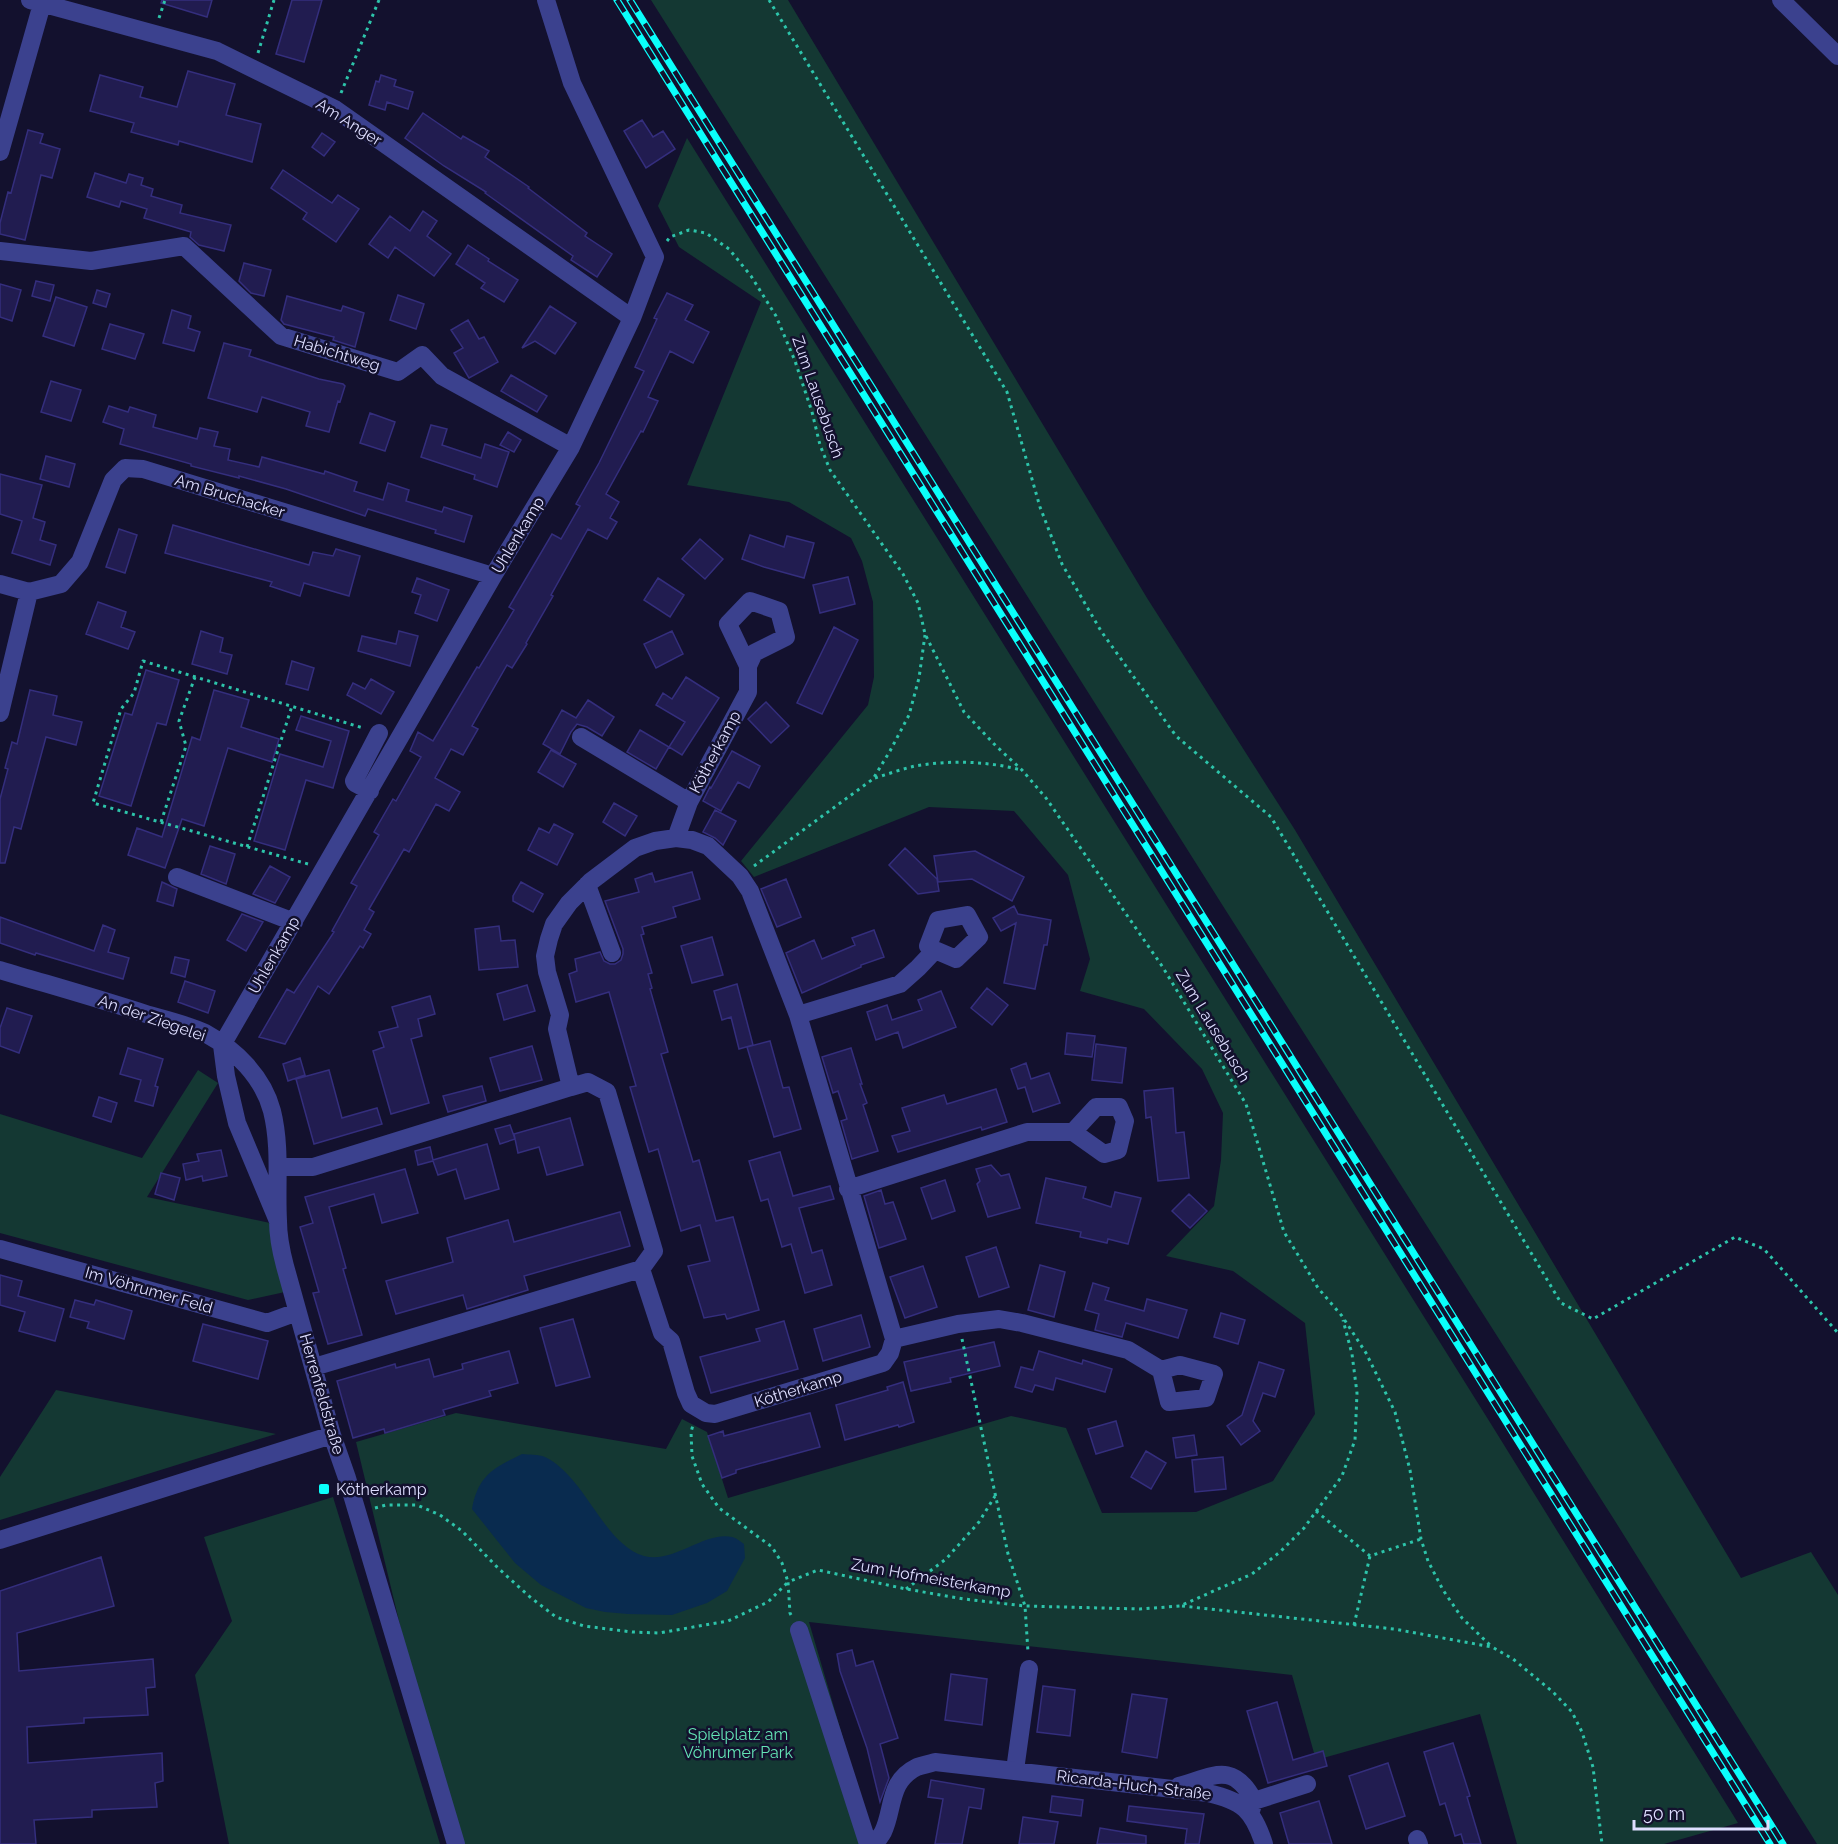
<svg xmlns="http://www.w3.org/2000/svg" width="1838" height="1844" font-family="Raleway,sans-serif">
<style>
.green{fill:#143833}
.water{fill:#092b4f}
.building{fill:#211c50;stroke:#342e7d;stroke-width:1.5}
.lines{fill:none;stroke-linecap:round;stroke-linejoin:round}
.path{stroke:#2dc4aa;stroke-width:3;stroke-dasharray:3 4.5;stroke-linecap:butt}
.minor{stroke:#3b418e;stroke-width:18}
.rail-casing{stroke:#0afffb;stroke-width:7}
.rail{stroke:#13112e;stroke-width:4.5;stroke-dasharray:14;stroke-linecap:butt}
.poi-dot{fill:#0afffb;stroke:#13112e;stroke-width:2}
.labels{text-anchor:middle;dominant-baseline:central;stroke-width:5;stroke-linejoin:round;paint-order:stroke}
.street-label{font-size:16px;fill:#dedeff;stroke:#13112e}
.poi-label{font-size:16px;fill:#dedeff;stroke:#13112e;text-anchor:start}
.park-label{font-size:16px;fill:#64e5b6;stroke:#13112e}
</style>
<rect width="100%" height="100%" fill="#13112e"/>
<path class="green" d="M651 0H788L1147 598 1295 830 1741 1578 1811 1552 1838 1595V1844H1817L1615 1521 1223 906Z
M687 138 1491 1424 1738 1823 1664 1844H1517L1480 1714 1316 1760 1292 1675 809 1622 874 1844H456L431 1754 356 1442 456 1413 666 1449 682 1419 707 1432 728 1498 1011 1416 1066 1428 1102 1513 1196 1512 1273 1481 1315 1414 1305 1323 1233 1271 1166 1256 1214 1206 1221 1160 1223 1113 1202 1069 1144 1009 1080 991 1090 959 1068 875 1014 811 929 807 754 877 741 861 868 705 874 677 873 602 862 561 851 538 789 502 687 485 761 302 679 247 658 206Z
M198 1070 218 1083 147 1197 270 1223 285 1292 248 1300 0 1233V1114L142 1158Z
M56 1390 276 1434 0 1520V1477Z
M333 1497 440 1844H229L195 1675 232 1621 204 1537Z"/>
<path class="water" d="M522 1454C529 1455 538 1454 545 1457 586 1477 603 1544 644 1556 674 1564 704 1531 732 1537 737 1538 741 1542 744 1544L745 1558 727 1591 707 1603 672 1615 628 1614 605 1612 586 1608 541 1585 515 1563 472 1509C478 1475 494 1468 522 1454Z"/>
<path class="building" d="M162 0H212L207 17 161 3Z
M292 0H322L304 62 276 54Z
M188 71 235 84 226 115 261 124 252 162 179 141 178 145 131 132 134 123 90 111 100 75 143 87 140 97 177 107Z
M381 75 396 80 394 86 413 92 408 109 387 102 385 110 369 105 376 81 379 82Z
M423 113 461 139 463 136 489 151 485 157 529 187 528 188 587 233 585 236 612 254 597 277 571 260 573 256 485 193 486 192 444 166 405 138Z
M642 120 653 137 663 131 675 149 646 168 624 131Z
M28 130 43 134 40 143 60 149 52 178 41 175 25 240 0 234V223L8 192 11 193Z
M322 133 335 142 324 156 312 147Z
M283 170 332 203 338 195 359 209 336 242 303 219 307 213 271 188Z
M95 173 126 183 129 174 143 178 141 185 153 189 151 196 182 205 180 213 231 225 224 251 199 245 190 237 191 232 144 218 147 209 121 201 119 207 87 197Z
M423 211 437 221 427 236 451 254 434 276 395 247 388 258 369 244 390 216 410 231Z
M468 245 489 259 488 261 518 280 504 302 481 288 485 283 456 264Z
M244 263 271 270 264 296 251 293 239 281Z
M36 281 54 285 50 301 32 296Z
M0 284 21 290 12 321 0 317Z
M97 290 110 294 106 307 93 303Z
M667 293 693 305 685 320 709 332 693 363 670 351 648 397 658 401 643 432 641 431 606 494 619 502 610 518 617 522 607 539 588 529 551 595 553 596 526 643 527 644 512 668 507 665 472 726 478 729 463 755 451 749 435 778 460 792 449 811 436 804 409 852 404 849 369 909 374 912 364 930 371 934 363 948 360 946 329 994 318 986 285 1044 259 1037 287 989 294 993 334 932 332 931 357 886 351 883 379 835 374 832 393 799 396 801 421 757 410 751 418 732 433 741 477 667 479 668 514 610 509 607 552 534 561 539 580 506 576 504 599 463 644 371 635 367 657 319 654 318Z
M398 295 424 304 416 329 390 320Z
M287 296 341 311 343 306 364 313 355 347 333 340 334 337 284 324 281 320Z
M56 297 87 307 74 346 43 336Z
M550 306 576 323 555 354 535 341 522 348Z
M172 310 191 316 188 328 200 332 194 351 163 343Z
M468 320 479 339 484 337 498 362 469 378 454 353 463 348 451 330Z
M110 324 144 334 135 359 102 349Z
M224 343 251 350 249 356 319 379 343 384 345 386 340 402 338 401 329 432 306 426 310 412 262 397 257 412 208 398Z
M511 375 547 396 537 412 501 391Z
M51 381 81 390 71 421 41 412Z
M109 406 128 412 130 407 156 415 153 427 197 439 200 428 218 432 214 446 230 449 228 460 259 467 262 457 324 474 325 471 357 482 354 491 383 500 388 483 409 490 406 501 442 512 444 507 472 516 464 542 435 533 436 530 368 509 365 516 286 489 239 476V478L191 466V464L120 444 124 429 103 422Z
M370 413 395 422 385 451 360 443Z
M431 425 447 429 442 445 481 458 485 444 509 452 497 487 474 479 475 475 421 457Z
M508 432 521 440 514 452 500 445Z
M46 456 75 464 69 487 40 479Z
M0 474 42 485 33 518 45 522 40 540 56 545 50 565 12 553 22 521 0 514Z
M173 525 309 565 313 552 333 556 336 549 360 556 349 596 304 583 300 596 270 586 272 582 165 553Z
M119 529 137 535 125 573 106 567Z
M750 535 784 547 787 536 814 543 804 578 764 567 742 559Z
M700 539 723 559 705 579 682 559Z
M848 577 855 604 820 613 813 585Z
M417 578 449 590 437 621 415 613 421 595 412 592Z
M658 578 684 595 670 617 644 600Z
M98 602 126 612 121 627 135 632 128 649 86 634Z
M834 627 858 640 822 714 797 703Z
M201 631 223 638 220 652 232 655 227 674 192 664Z
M399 631 418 636 410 666 358 651 362 636 396 644Z
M672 631 683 654 656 668 644 644Z
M292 661 314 668 308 690 286 684Z
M146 670 179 680 166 725 157 723 131 806 99 796 125 713 132 715Z
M686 677 719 698 682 755 669 747 685 722 656 705 663 693 672 699Z
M371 679 394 692 381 714 347 695 353 683 365 689Z
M30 690 57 696 53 715 82 722 76 745 46 737 21 829 14 827 5 863H0V799L8 769 5 768 12 742 17 744Z
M214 690 249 700 241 727 279 739 272 762 228 748 204 826 182 819 165 868 128 855 137 828 162 837 192 737 200 740Z
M588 700 614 717 602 736 587 727 577 724 571 732 560 754 543 744 562 710 576 718Z
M766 702 789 726 771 743 748 719Z
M301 716 349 731 333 788 306 780 285 850 254 841 280 754 323 767 331 741 296 730Z
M640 730 669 747 656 769 627 752Z
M551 750 576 764 563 787 538 772Z
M732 751 760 766 749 788 738 782 721 811 703 801 710 787 711 788Z
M614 803 637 816 625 836 603 822Z
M715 810 736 821 723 845 715 838 703 832Z
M554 824 573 834 557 865 528 850 539 828 549 833Z
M210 846 235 854 226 884 201 874Z
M905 848 937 879 939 891 918 894 889 865Z
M975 851 1024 877 1012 901 972 879 938 882 934 856Z
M270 866 290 877 275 903 253 894Z
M692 872 700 899 673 907 676 917 642 927 644 934 641 935 652 973 648 974 652 988 650 989 668 1052 661 1054 693 1162 699 1160 716 1221 733 1217 759 1310 727 1319 725 1314 704 1318 688 1266 710 1261 700 1225 681 1231 658 1149 649 1152 630 1087 636 1086 609 992 576 1002 569 974 577 971 575 959 600 952 604 961 610 964H615L621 960 623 954V949L605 901 639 892 635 879 652 873 655 882Z
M786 879 801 917 777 927 761 889Z
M162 882 177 889 173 906 157 901Z
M521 882 543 894 533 912 513 901V896Z
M1014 906 1018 914 1051 920 1047 945H1044L1035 989 1004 983 1016 923 1001 931 993 918Z
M242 914 263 922 246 951 227 940Z
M0 917 94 951 103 925 115 930 108 952 129 958 123 979 36 953 35 955 0 943Z
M499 926 501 941 515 940 518 967 479 970 475 929Z
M874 930 884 957 861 965V967L802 993 786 953 814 940 822 959 855 945 852 938Z
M712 937 723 975 692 983 681 946Z
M175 957 189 960 185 977 171 973Z
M185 981 215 991 208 1013 178 1002Z
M737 984 753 1045 739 1049 731 1017 722 1020 714 991Z
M527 985 535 1011 504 1020 497 994Z
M987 988 1008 1005 992 1025 971 1008Z
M941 991 956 1027 903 1048 898 1032 876 1040 867 1012 887 1005 892 1020 922 1010 918 1000Z
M430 996 435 1014 418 1019 422 1036 411 1039 429 1103 391 1114 373 1051 384 1047 379 1032 398 1027 392 1007Z
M7 1008 32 1016 19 1053 0 1046V1028Z
M1067 1033 1095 1036 1092 1057 1065 1054Z
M770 1041 783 1088 789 1087 801 1129 774 1137 747 1047Z
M1096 1044 1126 1048 1122 1083 1092 1080Z
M532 1046 542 1080 500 1091 490 1058Z
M128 1048 163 1059 155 1086 158 1087 153 1106 135 1101 141 1080 120 1074Z
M851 1048 862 1084H860L867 1103 863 1105 878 1151 852 1159 841 1121 847 1119 838 1091 833 1093 822 1057Z
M300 1058 305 1075 288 1081 283 1064Z
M1026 1063 1031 1079 1049 1073 1060 1103 1033 1112 1025 1087 1018 1089 1011 1069Z
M329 1070 342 1118 377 1108 382 1124 314 1144 296 1079Z
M482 1086 486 1101 448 1112 443 1096Z
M1173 1088 1176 1133 1184 1132 1189 1178 1158 1181 1151 1117 1146 1118 1144 1091Z
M996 1089 1007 1122 982 1130 981 1127 898 1152 892 1136 910 1131 902 1108 944 1095 947 1104Z
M99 1097 117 1103 111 1122 93 1116Z
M570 1118 583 1165 547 1175 539 1147 518 1153 514 1134Z
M510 1125 515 1139 500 1144 495 1129Z
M487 1144 499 1189 465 1199 456 1169 438 1175 433 1161 418 1165 415 1151 430 1147 433 1160Z
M221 1150 227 1176 203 1181 202 1176 186 1180 183 1164 199 1161 197 1154Z
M780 1152 793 1196 830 1186 834 1199 799 1208 812 1253 822 1250 832 1285 805 1293 791 1244 782 1247 768 1199 761 1201 749 1161Z
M991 1165 1001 1176 1009 1174 1020 1208 988 1217 977 1184 980 1181 976 1169Z
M405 1169 418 1213 382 1223 374 1194 329 1207 346 1268 343 1269 362 1335 328 1344 313 1293 319 1292 300 1227 313 1223 305 1197Z
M161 1173 180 1178 174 1200 155 1194Z
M1046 1178 1086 1187 1083 1198 1111 1207 1115 1192 1141 1198 1128 1244 1108 1239 1107 1243 1080 1237 1081 1232 1036 1223Z
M945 1180 955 1211 932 1219 921 1188Z
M881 1190 885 1204 893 1202 906 1239 879 1248 864 1196Z
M1189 1194 1207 1211 1190 1228 1172 1211Z
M620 1212 630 1246 524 1276 528 1290 493 1301 467 1309 463 1295 396 1314 386 1281 453 1262 447 1238 508 1220 514 1242Z
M996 1247 1009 1287 979 1297 966 1257Z
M1040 1265 1065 1272 1054 1317 1028 1310Z
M923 1266 937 1307 905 1318 890 1277Z
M0 1275 22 1281 18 1296 64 1309 55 1341 19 1331 25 1312 0 1305Z
M1093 1283 1109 1288 1105 1300 1144 1311 1147 1299 1187 1310 1178 1338 1126 1323 1122 1337 1095 1330 1099 1314 1085 1310Z
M75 1300 94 1305 96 1300 132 1311 124 1339 87 1328 89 1322 70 1317Z
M1221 1313 1245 1320 1238 1344 1214 1337Z
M861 1315 870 1347 823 1361 814 1329Z
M573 1319 590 1377 556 1386 540 1328Z
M784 1321 798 1369 711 1393 700 1357 760 1341 756 1329Z
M203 1324 268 1341 258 1379 193 1361Z
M994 1342 1000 1366 950 1378 951 1382 911 1391 904 1362Z
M509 1351 518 1383 489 1391 491 1396 443 1410 445 1415 385 1433 384 1429 353 1438 337 1381 395 1364 396 1368 429 1359 434 1377 463 1369 462 1364Z
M1039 1351 1082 1364 1083 1360 1112 1369 1105 1392 1056 1378 1053 1390 1035 1385 1032 1392 1015 1387 1021 1367 1033 1370Z
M1259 1362 1284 1370 1275 1397 1263 1393 1253 1421 1260 1431 1241 1445 1227 1426 1242 1415Z
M903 1382 914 1422 899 1427 898 1425 845 1440 836 1405 888 1390 887 1387Z
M810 1413 820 1447 736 1470V1473L722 1478 708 1436 723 1431 724 1436Z
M1116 1421 1123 1446 1096 1454 1088 1429Z
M1194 1435 1197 1455 1176 1458 1173 1438Z
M1146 1451 1166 1463 1151 1489 1131 1477Z
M1223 1457 1226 1489 1195 1492 1192 1460Z
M101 1557 114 1606 17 1633 19 1671 153 1659 155 1687 146 1688 148 1715 84 1718V1723L27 1727 28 1763 162 1753 163 1781 155 1783 157 1807 92 1810V1817L34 1820 36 1844H0V1591Z
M852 1650 856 1666 873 1661 898 1738 880 1744 889 1778 880 1802 867 1748 840 1671 837 1654Z
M951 1674 987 1679 982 1725 945 1720Z
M1043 1686 1075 1690 1070 1736 1037 1732Z
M1132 1694 1167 1699 1157 1758 1122 1752Z
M1277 1702 1293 1760 1323 1751 1327 1766 1268 1783 1247 1711Z
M1453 1743 1470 1796 1467 1797 1481 1844H1464L1461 1834 1455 1836 1445 1803 1440 1805 1424 1752Z
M1388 1763 1405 1816 1366 1829 1349 1776Z
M931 1780 984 1789 981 1809 969 1807 962 1844H935L943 1799 928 1797Z
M1052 1796 1083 1800 1081 1816 1050 1812Z
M1319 1801 1332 1844H1289L1280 1813Z
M1129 1806 1204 1814 1199 1844H1185L1187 1829 1127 1821Z
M1023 1817 1058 1822 1054 1844H1019Z
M1100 1828 1146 1836V1844H1097Z"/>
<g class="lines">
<path class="path" d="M769 0 1007 392 1040 507 1062 564 1101 631 1176 736 1271 817 1561 1303 1593 1319 1735 1237 1764 1249 1838 1333
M159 18 165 0
M258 53 274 0
M341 93 379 0
M667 241 670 237 689 230 706 233 729 249 751 276 776 316 795 361 812 412 820 445 830 470 903 574 918 603 925 634 964 712 996 746 1022 770 1046 798 1162 966 1246 1104 1284 1232 1318 1288 1342 1316 1366 1353 1395 1412 1410 1470 1421 1539 1428 1561 1443 1590 1462 1618 1492 1647
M875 778C888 774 902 769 915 766 950 760 987 761 1021 770
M161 822 186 746 179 721 195 677
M247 847 292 706
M308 864 93 803 121 709 134 693 143 661 363 728
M754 866 873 779 890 751 909 715 919 678 925 635
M962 1339 1008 1554 1025 1606 1028 1652
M375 1508 386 1505H417L440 1515 462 1531 498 1568 530 1597 556 1617 584 1626 632 1632 659 1633 728 1621 768 1602 788 1582 782 1563 772 1547 719 1508 702 1484 692 1456 691 1432 693 1425
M1316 1511 1370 1556 1421 1539
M906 1589 946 1559 979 1522 995 1496
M1182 1606 1394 1629 1492 1647 1513 1659 1553 1692 1572 1712 1582 1732 1593 1767 1602 1844
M791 1615 790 1613 788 1582 818 1570 906 1589 964 1599 1025 1606 1140 1609 1180 1606 1252 1574 1280 1552 1304 1528 1342 1476 1355 1440 1357 1393 1352 1354 1343 1320
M1354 1625 1370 1556"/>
<path class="minor" d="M30 0 217 51 335 109 632 318
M1781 0 1838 56
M0 152 42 4
M0 251 91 261 184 246 281 336 398 372 422 355 442 376 571 447
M0 584 29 592
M29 592 61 584 80 562 113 480 125 468 143 469 493 576
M0 713 29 592
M581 737 689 802
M370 791 355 783 354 781 379 733
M676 838 689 802 748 692V666L754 653 786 637 779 611 750 601 728 624 748 666
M177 877 294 922
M587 885 612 953
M0 970C50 985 100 999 149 1015 167 1020 188 1025 205 1033 236 1050 263 1077 272 1111 281 1147 276 1184 278 1221 278 1236 281 1251 285 1266L332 1435 347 1478 456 1844
M798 1015 900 984 918 968 935 950 956 959 979 937 967 915 938 920 928 946 935 950
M571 1087 588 1082 607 1092 654 1251 641 1269
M278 1167H313L571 1087 557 1029 560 1015 547 972 545 956 549 939 554 924 569 903 590 882 635 848 655 841 676 838 692 840 708 846 740 876 750 891 767 935 798 1015 894 1339 890 1353 883 1363 715 1414 706 1413 691 1404 686 1393 671 1341 662 1333 641 1269 314 1367
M848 1189 1027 1132H1073L1104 1154 1118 1150 1125 1121 1119 1107H1096L1073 1132
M278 1221 237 1123 226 1076 222 1045 493 576 571 447 632 318 655 257 572 83 546 0
M0 1249 267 1323 297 1312
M894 1339 958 1324 999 1319 1022 1323 1128 1350 1161 1370 1169 1402 1206 1398 1214 1374 1180 1365 1161 1370
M0 1540 332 1435
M799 1630 868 1844
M1015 1770 1029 1669
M1179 1786C1214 1776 1233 1761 1254 1801L1250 1814
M1254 1801 1307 1784
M1417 1839 1419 1844
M875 1844C877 1840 881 1836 883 1832 894 1809 888 1781 917 1767 923 1765 929 1764 935 1762L1208 1793C1243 1801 1253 1810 1264 1844"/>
<defs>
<path id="rail" d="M617 0 1770 1844
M630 0 1783 1844"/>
</defs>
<use href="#rail" class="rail-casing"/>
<use href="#rail" class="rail"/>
</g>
<rect class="poi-dot" x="318" y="1483" width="12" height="12" rx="3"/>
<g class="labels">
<g class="street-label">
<text transform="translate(349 122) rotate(32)">Am Anger</text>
<text transform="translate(337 353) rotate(17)">Habichtweg</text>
<text transform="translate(818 397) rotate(71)">Zum Lausebusch</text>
<text transform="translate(230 496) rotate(17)">Am Bruchacker</text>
<text transform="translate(518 535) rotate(-59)">Uhlenkamp</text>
<text transform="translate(715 752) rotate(-62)">Kötherkamp</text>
<text transform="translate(274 955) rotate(-60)">Uhlenkamp</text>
<text transform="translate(152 1018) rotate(19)">An der Ziegelei</text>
<text transform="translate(1213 1026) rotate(59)">Zum Lausebusch</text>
<text transform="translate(149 1290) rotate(16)">Im Vöhrumer Feld</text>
<text transform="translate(798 1389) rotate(-17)">Kötherkamp</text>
<text transform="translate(322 1394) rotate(74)">Herrenfeldstraße</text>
<text transform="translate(931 1578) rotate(10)">Zum Hofmeisterkamp</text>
<text transform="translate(1134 1785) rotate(7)">Ricarda-Huch-Straße</text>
</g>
<g class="poi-label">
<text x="336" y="1489">Kötherkamp</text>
</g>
<g class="park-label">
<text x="738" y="1734">Spielplatz am<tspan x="738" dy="18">Vöhrumer Park</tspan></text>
</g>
</g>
<path d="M1634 1820v9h134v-9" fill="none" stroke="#dedeff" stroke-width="3"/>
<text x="1643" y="1820" font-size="18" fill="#dedeff" stroke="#13112e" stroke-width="4.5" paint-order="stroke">50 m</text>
</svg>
